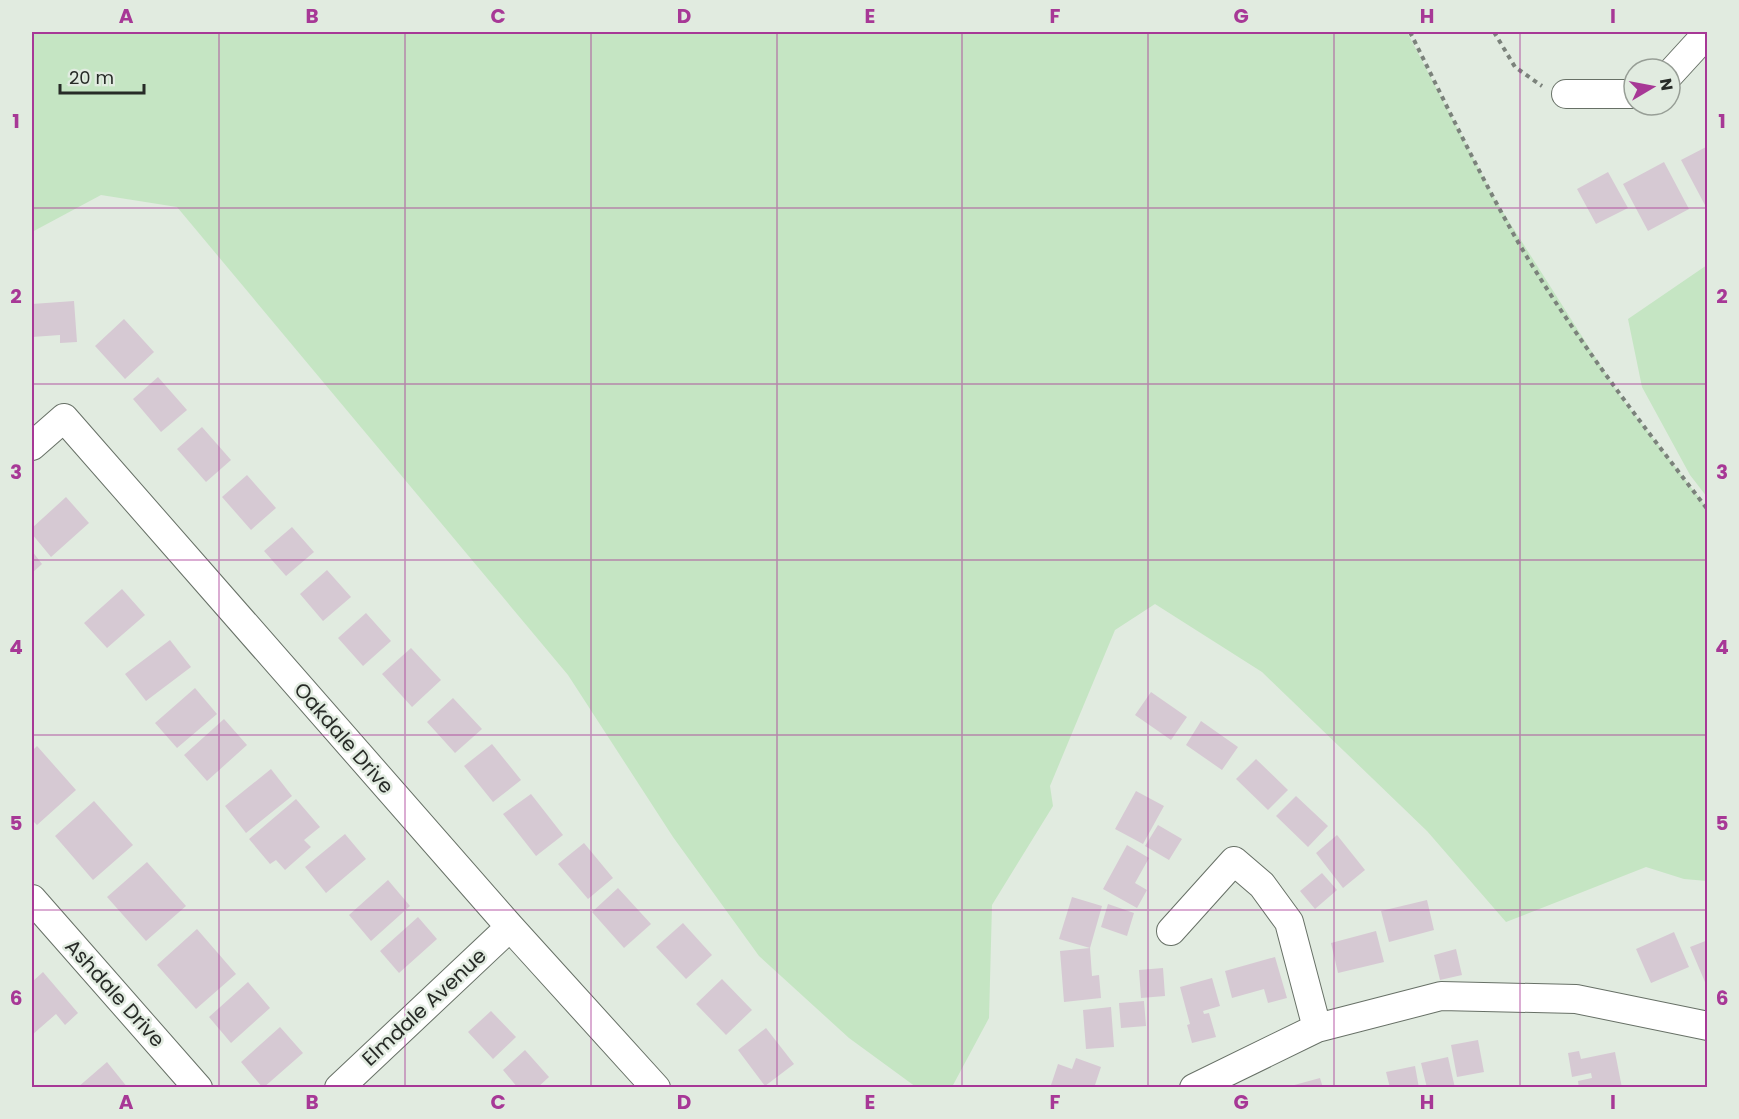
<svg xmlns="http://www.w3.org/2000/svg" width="1739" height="1119" font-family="Poppins,sans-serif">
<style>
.green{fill:#c5e5c3}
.building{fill:#d6c9d3}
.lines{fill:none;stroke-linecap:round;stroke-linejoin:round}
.minor-casing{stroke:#677066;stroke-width:30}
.path{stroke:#7b827b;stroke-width:4;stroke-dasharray:4.5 4.5;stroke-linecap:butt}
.minor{stroke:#fff;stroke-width:28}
.grid{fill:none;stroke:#a73896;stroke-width:1.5;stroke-opacity:0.55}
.labels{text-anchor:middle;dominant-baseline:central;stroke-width:5;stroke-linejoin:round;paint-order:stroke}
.street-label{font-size:20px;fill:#272b27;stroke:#e1ebe0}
.neatline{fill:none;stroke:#a73896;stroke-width:2}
.grid-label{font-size:20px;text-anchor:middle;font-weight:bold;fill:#a73896}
</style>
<rect width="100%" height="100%" fill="#e1ebe0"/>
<path class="green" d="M32 32H1407L1494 198 1620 396 1707 508V881L1684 879 1646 867 1506 922 1427 831 1262 672 1155 604 1115 630 1050 786 1053 806 992 905 989 1018 952 1087H916L849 1038 759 956 673 837 568 675 177 207 101 195 32 232Z
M1707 265V497L1690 475 1642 387 1628 319Z"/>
<path class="building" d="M1708 146V206L1706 207 1681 160Z
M1664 162 1689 209 1648 231 1623 184Z
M1608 172 1628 208 1596 224 1577 189Z
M74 301 77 342 60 343V335L32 337V304Z
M124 319 154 352 125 379 95 346Z
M158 377 187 410 161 432 133 399Z
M202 427 231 460 206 482 177 449Z
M247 475 276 508 251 530 222 497Z
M66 497 89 523 51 557 32 534V528Z
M292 527 314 552 286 576 264 551Z
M32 551 42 564 32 573Z
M327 570 351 597 323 621 300 594Z
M122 589 145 615 107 648 84 623Z
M366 613 391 641 363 666 338 638Z
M170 640 191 667 146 701 125 674Z
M411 648 441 680 412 707 382 674Z
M195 688 217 714 177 748 155 723Z
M1151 692 1187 717 1171 740 1135 715Z
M453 698 482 729 455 753 427 722Z
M224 719 247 745 207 781 184 755Z
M1201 721 1238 747 1222 770 1186 745Z
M492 744 521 780 493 802 464 766Z
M37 746 76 790 37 825 32 820V751Z
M1256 759 1288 790 1268 810 1236 779Z
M271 769 292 796 246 833 225 806Z
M1136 791 1164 806 1143 844 1115 829Z
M531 794 563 835 536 856 503 814Z
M1296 796 1328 826 1308 847 1276 816Z
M296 799 320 827 304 840 311 847 285 870 276 860 270 864 249 839Z
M94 801 133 845 93 880 55 836Z
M1158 825 1182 839 1169 860 1145 846Z
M345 834 366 859 326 893 305 867Z
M1337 835 1365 870 1343 888 1316 853Z
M584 843 613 878 588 899 558 864Z
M1127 845 1149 858 1135 883 1147 890 1137 908 1103 889Z
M147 862 186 906 146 941 107 897Z
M1322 873 1337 890 1315 909 1300 891Z
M388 880 410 906 371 941 349 915Z
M618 888 651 924 624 948 592 912Z
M1072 897 1102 906 1090 948 1059 939Z
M1427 900 1434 930 1389 942 1381 911Z
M1108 904 1134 913 1127 936 1101 927Z
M418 917 437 939 399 973 380 951Z
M683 923 712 955 686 979 656 947Z
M197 929 236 974 196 1009 157 965Z
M1376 931 1384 962 1338 973 1331 943Z
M1674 932 1689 967 1651 983 1636 949Z
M1708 940V981L1705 982 1690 947Z
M1090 948 1092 976 1099 975 1101 998 1064 1002 1060 951Z
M1456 949 1462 975 1440 980 1434 955Z
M1275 957 1287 998 1268 1003 1264 989 1232 998 1225 971Z
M1163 968 1165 996 1141 998 1139 970Z
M43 972 78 1013 65 1025 56 1014 32 1035V982Z
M1212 978 1220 1006 1203 1011 1204 1014 1209 1013 1216 1037 1192 1043 1187 1025 1190 1024 1180 987Z
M722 979 752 1010 726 1035 696 1004Z
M248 982 270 1008 231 1043 209 1017Z
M1144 1001 1146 1026 1121 1028 1119 1003Z
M1111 1007 1114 1047 1086 1049 1083 1010Z
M491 1011 516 1037 493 1059 468 1032Z
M280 1027 303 1053 263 1088 241 1062Z
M766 1028 794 1064 765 1086 738 1050Z
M1478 1040 1484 1072 1457 1077 1451 1045Z
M525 1050 549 1077 537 1088H518L503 1070Z
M1579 1051 1581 1059 1615 1052 1622 1088H1579L1578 1081 1592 1078 1591 1073 1572 1077 1568 1053Z
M1448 1057 1455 1088H1427L1421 1063Z
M1076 1058 1101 1067 1094 1088H1050L1058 1064 1072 1069Z
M107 1062 128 1088H77Z
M1415 1066 1419 1088H1390L1386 1072Z
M1320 1078 1323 1088H1287V1087Z"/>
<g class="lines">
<defs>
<path id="minor" d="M1670 74 1702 39 1708 35
M1566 94H1634
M32 446 64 418 510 927 656 1088
M32 899 198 1088
M1171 931 1234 861 1262 885 1289 922 1317 1028
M339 1088 510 927
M1194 1088 1317 1028 1441 996 1576 999 1708 1026"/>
</defs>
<use href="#minor" class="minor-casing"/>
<path class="path" d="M1410 32C1445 102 1479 174 1518 242 1574 337 1641 423 1708 510
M1494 32 1515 67 1542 86"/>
<use href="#minor" class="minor"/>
</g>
<path class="grid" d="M219 32V1088M405 32V1088M591 32V1088M777 32V1088M962 32V1088M1148 32V1088M1334 32V1088M1520 32V1088M32 208H1708M32 384H1708M32 560H1708M32 735H1708M32 910H1708"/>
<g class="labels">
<g class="street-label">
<text transform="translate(344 738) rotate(49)">Oakdale Drive</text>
<text transform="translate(115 993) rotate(48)">Ashdale Drive</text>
<text transform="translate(424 1007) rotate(-43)">Elmdale Avenue</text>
</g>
</g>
<rect width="1739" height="1119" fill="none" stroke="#e1ebe0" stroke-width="66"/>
<g transform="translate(1652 87) rotate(80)"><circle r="28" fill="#e1ebe0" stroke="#979e96" stroke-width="1.5"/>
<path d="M0-4.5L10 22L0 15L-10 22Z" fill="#a73896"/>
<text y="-9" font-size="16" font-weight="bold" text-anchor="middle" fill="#272b27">N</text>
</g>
<path d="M60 84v9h84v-9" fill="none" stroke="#272b27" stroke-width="3"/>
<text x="69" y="84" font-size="18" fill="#272b27" stroke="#e1ebe0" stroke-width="4.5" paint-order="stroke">20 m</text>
<rect x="33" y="33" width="1673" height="1053" class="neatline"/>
<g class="grid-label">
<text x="126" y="23">A</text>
<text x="312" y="23">B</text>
<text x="498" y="23">C</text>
<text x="684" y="23">D</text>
<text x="870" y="23">E</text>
<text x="1055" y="23">F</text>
<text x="1241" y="23">G</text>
<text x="1427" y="23">H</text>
<text x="1613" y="23">I</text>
<text x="16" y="128">1</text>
<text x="1722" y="128">1</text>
<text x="16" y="303">2</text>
<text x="1722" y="303">2</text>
<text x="16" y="479">3</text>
<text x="1722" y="479">3</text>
<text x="16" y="654">4</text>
<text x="1722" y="654">4</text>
<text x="16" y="830">5</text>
<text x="1722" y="830">5</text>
<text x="16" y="1005">6</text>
<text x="1722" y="1005">6</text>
<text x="126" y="1109">A</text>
<text x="312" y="1109">B</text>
<text x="498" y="1109">C</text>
<text x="684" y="1109">D</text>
<text x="870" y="1109">E</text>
<text x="1055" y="1109">F</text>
<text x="1241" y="1109">G</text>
<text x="1427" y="1109">H</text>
<text x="1613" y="1109">I</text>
</g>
</svg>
